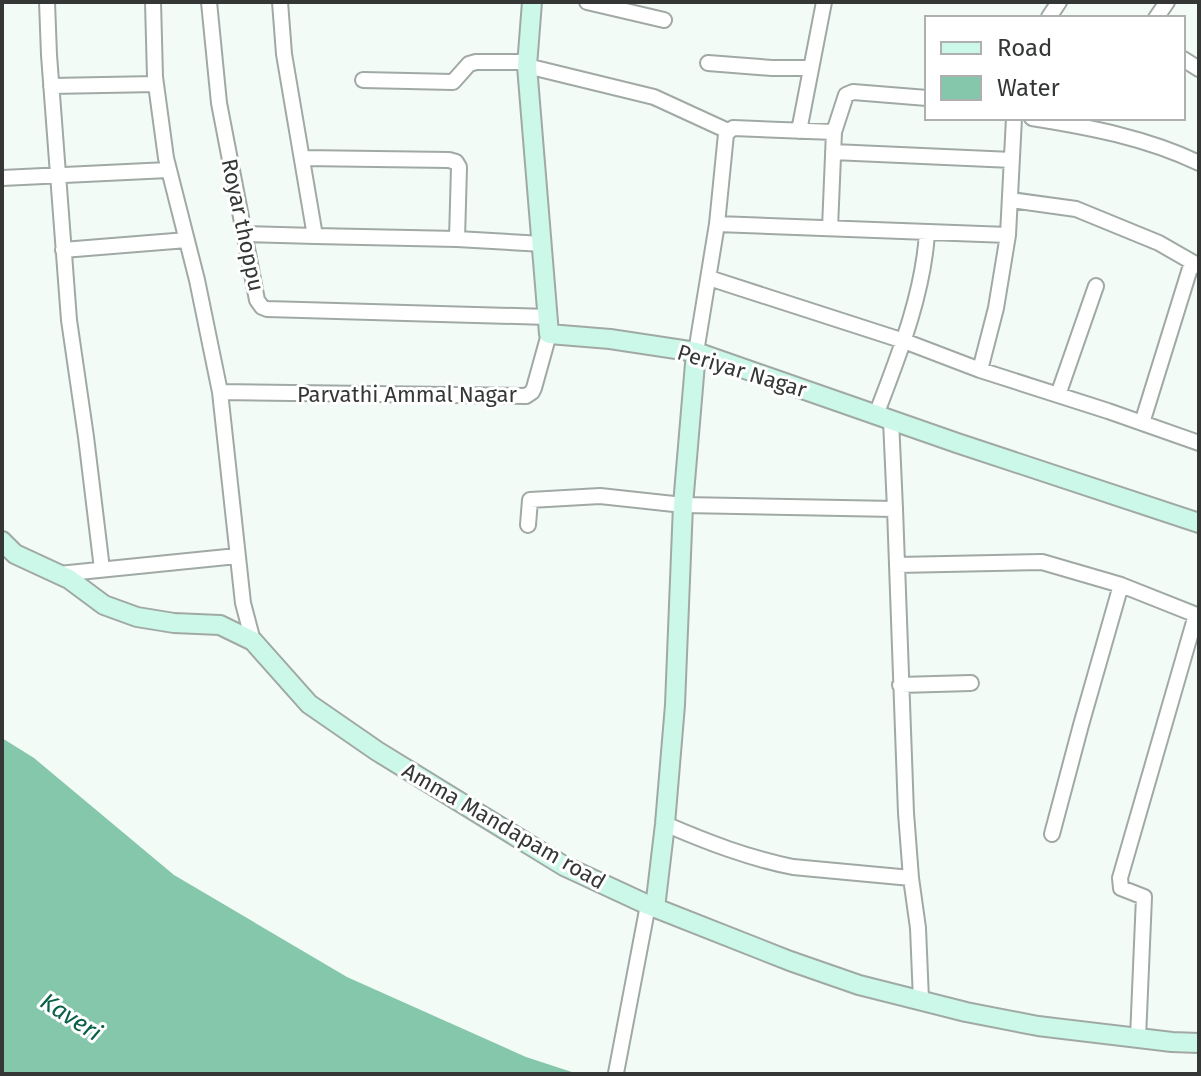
<svg xmlns="http://www.w3.org/2000/svg" width="1201" height="1076" font-family="'Fira Sans',sans-serif">
<style>
.water{fill:#85c7ab}
.lines{fill:none;stroke-linecap:round;stroke-linejoin:round}
.street-casing{stroke:#a1a9a5;stroke-width:18}
.secondary-casing{stroke:#a1a9a5;stroke-width:22}
.street{stroke:#fff;stroke-width:14}
.secondary{stroke:#cbf8e8;stroke-width:18}
.labels{text-anchor:middle;dominant-baseline:central;stroke-width:6;stroke-linejoin:round;paint-order:stroke}
.street-label{font-size:22px;fill:#343736;stroke:#fff}
.water-label{font-size:24px;font-style:italic;fill:#086046;stroke:#fff}
</style>
<rect width="100%" height="100%" fill="#f3fbf7"/>
<path class="water" d="M2 738 34 758 174 875 347 977 526 1057 578 1074H2Z"/>
<g class="lines">
<defs>
<path id="street" d="M47 2 49 55 69 320 86 437 102 569
M153 2 155 77 166 158 197 280 220 392 243 603 253 641
M209 2 219 103 257 300 262 307 267 309 548 317
M280 2 284 54 315 236 457 239 543 244
M587 2 664 20
M1049 17 1059 2
M1156 18 1167 2
M1183 59 1199 69
M708 63 772 68H810
M527 66 654 97 728 131
M363 80 453 82 469 64 476 62H528
M51 86 156 84
M1032 118C1089 127 1147 138 1199 163
M799 131 824 2
M833 152 1012 160
M303 158 449 160 456 162 459 167 457 239
M2 178 168 170
M1011 200 1076 209 1159 243 1199 266
M717 224 1008 235
M830 228 834 132 846 95 853 92 927 98
M245 234 315 236
M63 250 187 240
M709 278 904 341 980 370 1108 411 1199 443
M696 352 717 224 726 134 733 128 834 132
M980 370 996 308 1008 235 1014 118
M220 392 526 396 532 392 534 388 549 334
M1058 395 1096 286
M876 415C898 357 923 296 927 233
M1142 423 1192 262
M895 509 906 813 911 878 918 928 921 1000
M528 525 530 500 600 496 683 505 895 509 891 420
M897 565 1042 562 1121 585 1199 616
M59 574 237 556
M900 685 971 683
M665 824C707 842 748 858 793 867L911 878
M1052 834 1081 725 1121 585
M1138 1038 1144 897 1121 888 1120 878 1196 615
M616 1073 648 905"/>
<path id="secondary" d="M532 2 527 66 549 334 610 339 696 352 957 443 1199 523
M2 541 15 554 69 579 104 605 137 617 174 623 220 625 253 641 309 704 377 751 564 866 648 905 790 961 859 985 966 1012 1038 1026 1172 1042 1199 1043
M655 908 665 824 675 705 683 505 696 352"/>
</defs>
<use href="#street" class="street-casing"/>
<use href="#secondary" class="secondary-casing"/>
<use href="#street" class="street"/>
<use href="#secondary" class="secondary"/>
</g>
<g class="labels">
<g class="street-label">
<text transform="translate(243 225) rotate(78)">Royar thoppu</text>
<text transform="translate(742 371) rotate(17)">Periyar Nagar</text>
<text x="407" y="394">Parvathi Ammal Nagar</text>
<text transform="translate(504 826) rotate(30)">Amma Mandapam road</text>
</g>
<g class="water-label">
<text transform="translate(71 1017) rotate(33)">Kaveri</text>
</g>
</g>
<rect width="1201" height="1076" fill="none" stroke="#343736" stroke-width="8"/>
<rect x="925" y="16" width="260" height="104" fill="#ffffff" stroke="#aeafaf" stroke-width="2"/>
<rect x="941" y="42" width="40" height="12" fill="#cbf8e8" stroke="#aeafaf" stroke-width="2"/>
<text x="997" y="56" font-size="24" fill="#343736">Road</text>
<rect x="941" y="76" width="40" height="24" fill="#85c7ab" stroke="#aeafaf" stroke-width="2"/>
<text x="997" y="96" font-size="24" fill="#343736">Water</text>
</svg>
